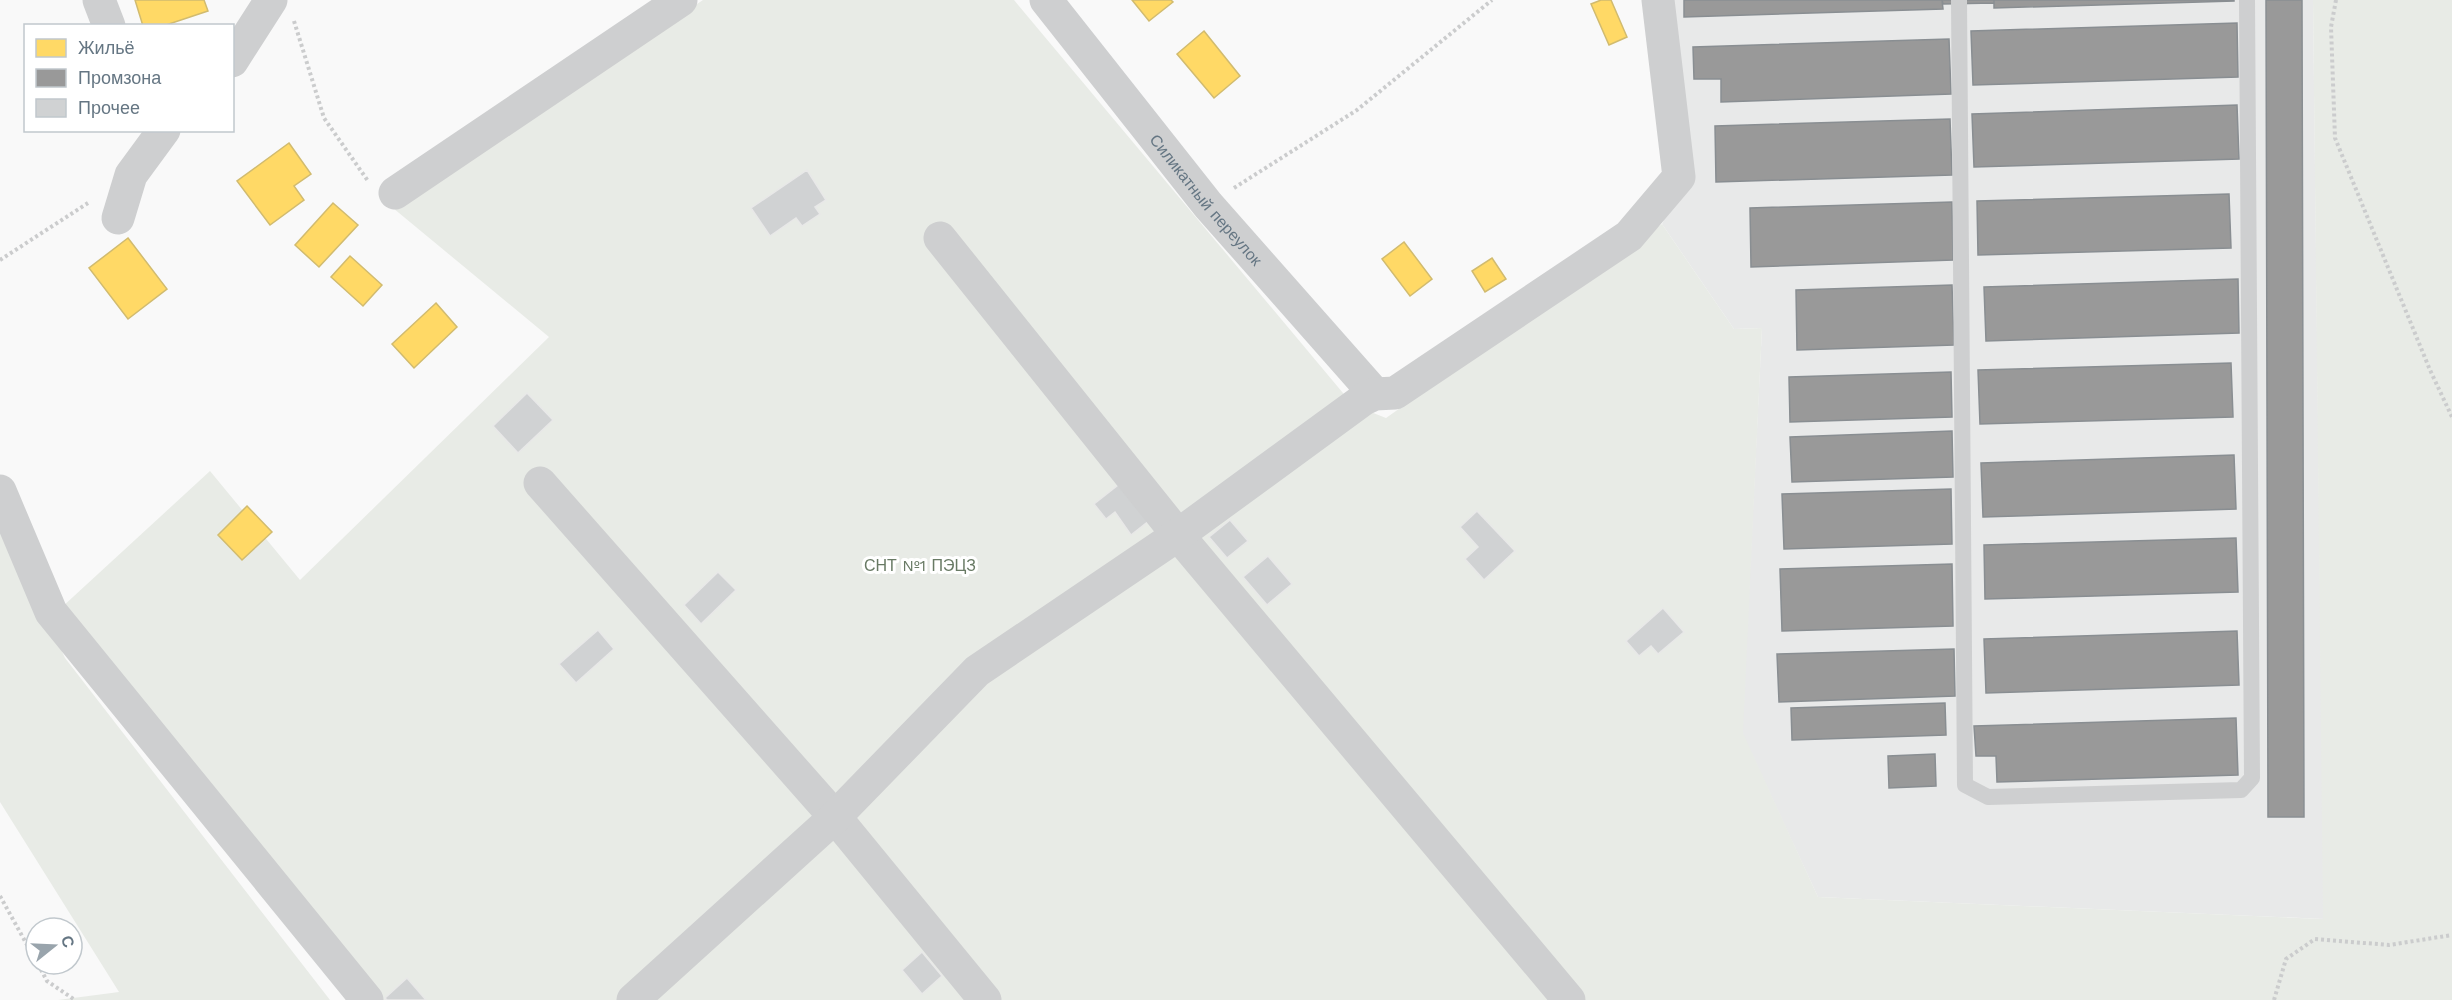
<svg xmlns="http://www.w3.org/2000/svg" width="2452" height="1000" font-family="'Work Sans',sans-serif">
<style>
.built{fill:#e8e9e9}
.green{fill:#e8ebe6}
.homes{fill:#ffd966;stroke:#d1bb6f;stroke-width:1.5}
.industry{fill:#999;stroke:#898e92;stroke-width:1.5}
.building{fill:#d0d2d3;stroke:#e8e8e8;stroke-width:1.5}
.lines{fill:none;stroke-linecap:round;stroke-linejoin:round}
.path{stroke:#cbcccd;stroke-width:4;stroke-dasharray:3 3;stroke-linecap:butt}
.lane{stroke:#cecfd0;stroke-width:16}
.street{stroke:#cecfd0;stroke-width:33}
.labels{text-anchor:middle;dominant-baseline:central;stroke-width:6;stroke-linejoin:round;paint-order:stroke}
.street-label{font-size:16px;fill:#657683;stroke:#fff}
.park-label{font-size:16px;fill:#687a64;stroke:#fff}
</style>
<rect width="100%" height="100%" fill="#f9f9f9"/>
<path class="built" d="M1655 0H2313L2324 919 1818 897 1742 733 1762 328 1734 329 1662 224 1686 178Z"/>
<path class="green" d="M703 0H1014L1353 405 1386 418 1662 224 1734 329 1762 328 1743 733 1818 897 2323 919 2313 0H2452V1000H382L61 608 210 471 300 580 549 337 393 208Z
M0 514 65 658 330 1000H58L119 992 0 802Z"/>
<path class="homes" d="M135 0H204L208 11 163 26H143Z
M1132 0H1171L1173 2 1149 21Z
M1601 0H1611L1627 37 1609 45 1591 4Z
M1204 31 1240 76 1214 98 1177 54Z
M289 143 311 174 294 186 304 200 270 225 237 181Z
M333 203 358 225 319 267 295 245Z
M128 238 167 289 128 319 89 268Z
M1404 242 1432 279 1410 296 1382 259Z
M350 256 382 285 363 306 331 277Z
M1492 258 1506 279 1485 292 1472 271Z
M436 303 457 327 414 368 392 344Z
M247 506 272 532 242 560 218 535Z"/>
<path class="industry" d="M1684 0H1942L1943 9 1684 17Z
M1942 0H1994V3L1943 4Z
M1994 0H2234V1L1994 8Z
M2266 0H2302L2304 817H2268Z
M2237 23 2238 77 1973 85 1971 31Z
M1949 39 1951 94 1721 102V79H1694L1693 47Z
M2237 105 2239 159 1974 167 1972 114Z
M1950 119 1952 175 1716 182 1715 126Z
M2229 194 2231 248 1978 255 1977 201Z
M1952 202 1953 260 1751 267 1750 208Z
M2238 279 2239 333 1986 341 1984 287Z
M1952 285 1954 345 1797 350 1796 290Z
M2231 363 2233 417 1980 424 1978 370Z
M1951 372 1952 417 1790 422 1789 377Z
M1952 431 1953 477 1792 482 1790 437Z
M2234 455 2236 509 1983 517 1981 463Z
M1951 489 1952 544 1784 549 1782 494Z
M2236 538 2238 592 1985 599 1984 545Z
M1952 564 1953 626 1782 631 1780 569Z
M2237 631 2239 685 1986 693 1984 639Z
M1954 649 1955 696 1779 702 1777 654Z
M1945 703 1946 735 1792 740 1791 708Z
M2236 718 2238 775 1997 782 1996 756H1976L1974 726Z
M1935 754 1936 786 1889 788 1888 756Z"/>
<path class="building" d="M807 170 826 200 815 207 820 214 802 226 796 218 770 236 751 208Z
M527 393 553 420 518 453 493 426Z
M1122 482 1150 520 1131 535 1115 512 1106 519 1094 504Z
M1477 511 1515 551 1484 580 1465 559 1478 547 1460 527Z
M1230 520 1248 541 1227 558 1209 537Z
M1268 556 1292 584 1267 605 1243 577Z
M718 572 736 590 701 624 684 605Z
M1663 608 1684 632 1658 654 1651 646 1639 656 1626 641Z
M598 630 614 649 576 683 559 664Z
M922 952 942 976 922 994 902 970Z
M407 978 426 1000H387L385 998Z"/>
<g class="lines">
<path class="path" d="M2336 0 2331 27 2335 138 2430 370 2452 417
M294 21 324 118 368 181
M1234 188 1357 110 1492 0
M0 260 88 203
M0 896 36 961
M38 964 47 981 75 1000
M2274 1000 2286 959 2315 939 2389 945 2452 935"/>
<path class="lane" d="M1959 0 1965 785 1988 797 2241 790 2252 778 2247 0"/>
<g class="street">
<path d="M99 0 109 26"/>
<path id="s1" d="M1046 0 1208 205 1375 394"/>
<path d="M232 61 271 0"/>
<path d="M395 193 681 0"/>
<path d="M118 218 131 175 164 130"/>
<path d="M940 238 1178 535 1569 1000"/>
<path d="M540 483 835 817 985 1000"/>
<path d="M0 491 51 612 367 1000"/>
<path d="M633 1000 835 817 977 671 1178 535 1364 399 1375 394 1395 393 1629 236 1679 177 1658 0"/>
</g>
</g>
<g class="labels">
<g class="street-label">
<text stroke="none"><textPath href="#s1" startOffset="256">Силикатный переулок</textPath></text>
</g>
<g class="park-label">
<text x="920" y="565">СНТ №1 ПЭЦЗ</text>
</g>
</g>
<rect x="24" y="24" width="210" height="108" fill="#ffffff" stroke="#c1c8cd" stroke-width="1.5"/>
<rect x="36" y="39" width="30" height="18" fill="#ffd966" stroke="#c1c8cd" stroke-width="1.5"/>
<text x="78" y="54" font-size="18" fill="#657683">Жильё</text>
<rect x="36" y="69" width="30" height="18" fill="#999999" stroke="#c1c8cd" stroke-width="1.5"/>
<text x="78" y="84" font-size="18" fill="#657683">Промзона</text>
<rect x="36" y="99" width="30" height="18" fill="#d0d2d3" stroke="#c1c8cd" stroke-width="1.5"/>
<text x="78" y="114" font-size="18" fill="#657683">Прочее</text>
<g transform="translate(54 946) rotate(72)"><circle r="28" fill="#ffffff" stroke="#c1c8cd" stroke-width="1.5"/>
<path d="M0-4.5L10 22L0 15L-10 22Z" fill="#99a4ac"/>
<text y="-9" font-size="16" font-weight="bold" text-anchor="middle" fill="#657683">С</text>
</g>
</svg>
